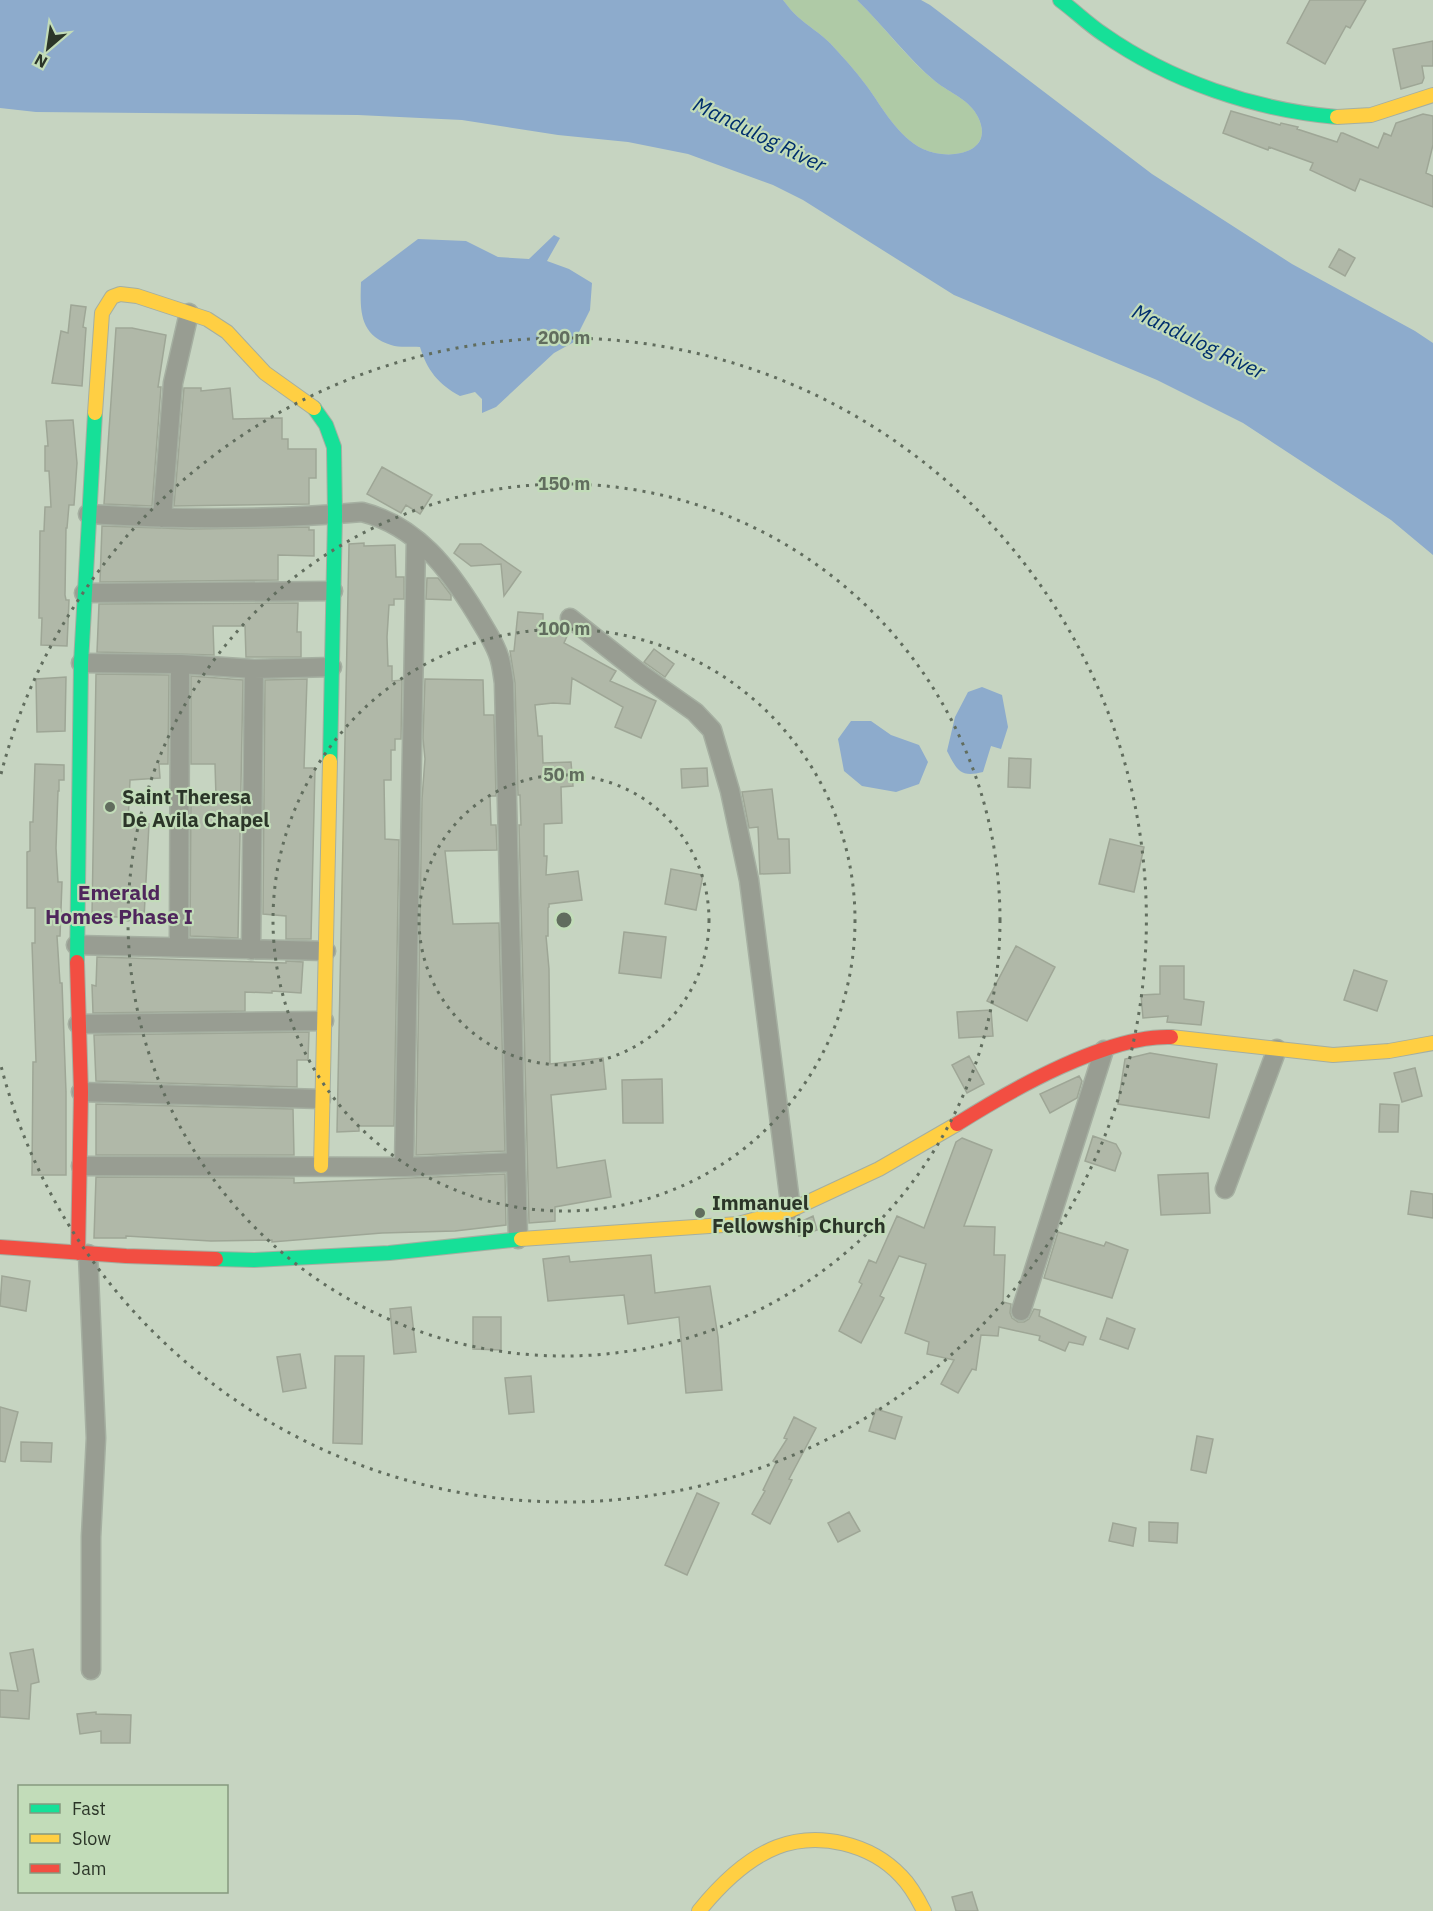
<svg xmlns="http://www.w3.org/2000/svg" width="1433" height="1911" font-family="'IBM Plex Sans',sans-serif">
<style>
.green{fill:#afcaa6}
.water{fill:#8dabcc}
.building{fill:#b0b8a8;stroke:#9ea696;stroke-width:1.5}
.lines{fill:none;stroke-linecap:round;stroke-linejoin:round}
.street-casing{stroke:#a5afa1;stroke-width:21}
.fast-casing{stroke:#a5afa1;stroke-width:16}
.slow-casing{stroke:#a5afa1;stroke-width:16}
.jam-casing{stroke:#a5afa1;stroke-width:16}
.street{stroke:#989d92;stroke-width:18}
.fast{stroke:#16e098;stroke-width:14}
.slow{stroke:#ffcf43;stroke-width:14}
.jam{stroke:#f24e42;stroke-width:14}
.ring{fill:none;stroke:#616d5e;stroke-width:3;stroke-dasharray:3 6}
.poi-dot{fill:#616d5e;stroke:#c2dcb9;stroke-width:2}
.labels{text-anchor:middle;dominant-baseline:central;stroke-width:4.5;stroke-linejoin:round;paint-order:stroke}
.poi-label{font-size:20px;font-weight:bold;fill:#2b3528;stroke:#c2dcb9;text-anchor:start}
.water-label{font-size:21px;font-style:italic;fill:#002f6d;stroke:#c2dcb9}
.neighbourhood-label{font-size:21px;font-weight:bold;fill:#4f265c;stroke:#c2dcb9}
.centre{fill:#616d5e;stroke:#c2dcb9;stroke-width:3}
.ring-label{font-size:18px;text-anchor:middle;font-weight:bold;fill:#616d5e;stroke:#c2dcb9;stroke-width:4.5;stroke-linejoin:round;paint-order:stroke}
</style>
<rect width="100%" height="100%" fill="#c6d4c1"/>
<path class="green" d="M783 0H857C884 26 907 59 936 82 950 93 970 100 978 117 996 154 948 161 923 149 897 136 883 108 866 85 855 70 842 56 830 43 820 33 808 26 798 17 792 12 788 6 783 0Z"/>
<path class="water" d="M0 0H783C788 6 792 12 798 17 808 26 820 33 830 43 842 56 855 70 866 85 883 108 897 136 923 149 948 161 996 154 978 117 970 100 950 93 936 82 907 58 884 26 857 0H921L930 5 1152 174 1292 264 1415 331 1433 343V555L1391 520 1243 423 1157 380 954 295 803 200 773 185 688 154 628 142 558 135 462 120 358 115 36 112 0 108Z
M554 235 560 238 547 261 569 269 592 283 590 310 574 342 554 353 496 407 482 413V399L475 392 460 396C438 384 427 370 420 347 411 346 400 348 391 345 359 335 360 310 361 282L418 239 466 241 498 257 529 259Z
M982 687 1002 695 1008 727 1001 749 991 746 983 772C960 778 957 770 947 751L955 717 968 692Z
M851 721H871L891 735 919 745 928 762 919 784 896 792 862 786 844 771 838 739Z"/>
<path class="building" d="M1310 0H1366L1350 28 1346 26 1325 64 1287 43Z
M1433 41V66H1422L1424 78 1422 83 1401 89 1393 49Z
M1231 111 1280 125 1281 123 1298 127 1297 129 1337 142 1341 133H1343L1378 148 1384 133 1391 136 1396 123 1423 114 1433 116V145L1426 173 1433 176V207L1360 179 1355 191 1310 170 1313 163 1269 147 1268 150 1223 133Z
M1339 249 1355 258 1345 276 1329 267Z
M71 305 86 307 83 327 86 328 82 386 52 383 61 331 68 333Z
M116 328H132L166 335 158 387H161L152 506 104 504Z
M184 388H201V391L230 388 233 419 282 418V439H288V449H316V478H309V504L174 506Z
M73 420 77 463 74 505H69L67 528H66L65 595 66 600H69L67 646 41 645 42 618H39L40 531H44L45 507H51L49 471H45V446H48L46 421Z
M382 467 432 495 420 514 406 505 401 513 367 494Z
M102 526 190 529 309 527V530H314V556L278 555V580L100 582Z
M364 543V546L395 545 396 577H404V599H394V605H389L387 637 388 666H392V681L402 680 401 739H395V750H391V780H384L385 839 399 840 394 1126H359V1131L337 1132 349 544Z
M460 544H481L521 572 504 596 501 564 471 566 454 553Z
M427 578H438L451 595V600L426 599Z
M298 603 297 632H301V657H246L245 626H213L214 655 97 652 99 604Z
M518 612 543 614V624L567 636 564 643 616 671 610 681 656 701 641 738 615 727 623 707 572 678 570 704 553 703 535 705 538 736H542L543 763 571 762 573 786 561 787 562 823 544 824V856H547L546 875 578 871 582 900 549 904V907L548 908V936H546L549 969 550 1064 603 1058 606 1089 551 1095 557 1168 605 1160 611 1197 555 1207V1221L529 1223 519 825H521L520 795H518L515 683 510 651H514Z
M654 649 674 664 665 677 644 662Z
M96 674 169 675 168 764H159L160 778 130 780 128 823 149 824 144 918 92 916Z
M191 676 243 680 238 938 190 936 191 797H216L215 764H191Z
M66 677 65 731 37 732 36 679Z
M307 679 304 768H315L311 939H286V916L263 914 265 680Z
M425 679 483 680 484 715H494L496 796H490L491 825H496L497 850 445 851 453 924 499 923 505 1151 416 1155 422 799 425 759 423 738Z
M1009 758 1031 759 1030 788 1008 787Z
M35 764 64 765V780H59V791H58L56 848 58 882H62L60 936H57L60 983H62L66 1092V1175H32L33 1062H36L32 943H35V908H27V852L30 851V822H33Z
M707 768 708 786 682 788 681 769Z
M772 789 778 839H789L790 873 760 874 758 827 749 828 742 792Z
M1110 839 1144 847 1134 892 1099 884Z
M671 869 703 875 696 910 665 904Z
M624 932 666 937 661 978 619 973Z
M1016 946 1055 967 1027 1021 987 1001Z
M97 957 286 963V961L303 962 301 993 272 991V993L245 992V1011L93 1013 92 985 96 986Z
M1160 966H1184V999L1204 1002 1201 1025 1167 1022 1168 1016 1143 1018 1141 995 1160 994Z
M1354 970 1387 981 1377 1011 1344 1000Z
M991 1010 993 1036 959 1038 957 1012Z
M309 1032 308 1060H297V1087L96 1081 94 1035Z
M1150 1053 1217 1064 1209 1118 1118 1104 1125 1059Z
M969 1056 984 1084 967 1093 952 1065Z
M1415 1068 1422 1096 1402 1102 1394 1073Z
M1079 1076 1082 1081 1077 1098 1050 1113 1040 1094Z
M662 1079 663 1123H623L622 1080Z
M96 1104 293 1109 294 1155H96Z
M1380 1104 1399 1105 1398 1132H1379Z
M1093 1136 1116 1144 1121 1153 1115 1171 1085 1161Z
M962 1138 992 1150 964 1226 995 1227 994 1255H1005L1003 1302 1011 1304 1010 1313 1012 1318 1018 1322H1024L1029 1319 1034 1309 1040 1310 1039 1316 1086 1337 1083 1345 1069 1342 1065 1351 1039 1340 1040 1336 999 1327 998 1336 981 1335 976 1370 972 1369 958 1393 941 1384 954 1360 927 1354 929 1342 905 1333 926 1264 899 1256 880 1296 884 1298 861 1343 839 1331 862 1284 859 1282 869 1260 876 1263 897 1216 924 1228 956 1142Z
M1208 1173 1210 1213 1161 1215 1158 1175Z
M505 1174 506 1225 455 1231 382 1233 272 1242V1240L211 1241 126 1236V1238H94L96 1177 294 1178V1183Z
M1411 1191 1433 1194V1218L1408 1214Z
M813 1216 817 1230 799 1236 796 1224Z
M1058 1232 1104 1246 1106 1242 1128 1250 1112 1298 1044 1278Z
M651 1255 655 1293 710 1286 718 1337 722 1390 686 1393 679 1317 628 1324 624 1295 548 1301 543 1259 569 1256 570 1262Z
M2 1276 30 1281 26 1311 0 1306Z
M411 1307 416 1352 394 1354 390 1309Z
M473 1317H501V1350L473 1349Z
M1107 1318 1135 1329 1128 1349 1100 1339Z
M300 1354 306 1388 283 1392 277 1357Z
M335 1356H364L362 1444 333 1443Z
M531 1376 534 1412 509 1414 505 1378Z
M0 1407 18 1412 5 1462 0 1461Z
M876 1409 902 1417 895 1439 869 1431Z
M794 1417 816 1428 789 1479 792 1480 770 1524 752 1514 765 1491 763 1490 776 1463 773 1461 787 1439 784 1438Z
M1197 1436 1213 1439 1206 1473 1191 1470Z
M21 1442 52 1443 51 1462 21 1461Z
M697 1493 719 1503 687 1575 665 1565Z
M849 1512 860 1531 838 1542 828 1523Z
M1149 1522 1178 1523 1177 1543 1149 1541Z
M1113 1523 1136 1528 1133 1546 1109 1541Z
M33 1649 39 1682 31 1684 29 1719 0 1717V1690L18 1691 10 1653Z
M96 1712V1714L131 1715 130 1743H101V1731L80 1734 77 1714Z
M972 1892 978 1911H956L952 1897Z"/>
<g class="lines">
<defs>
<path id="street" d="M88 514C179 520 270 520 362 512 417 526 449 569 477 615 485 629 496 644 500 660 502 667 503 676 504 683L518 1239
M162 518 173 383 189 313
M84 593 333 591
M570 618 641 674 695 712 712 730 730 791 749 880 791 1210
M81 663 180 664 254 669 332 667
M76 945 326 951
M179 947 180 664
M251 950 254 669
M78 1024 324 1021
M81 1092 321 1099
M81 1166 404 1167 515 1162
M404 1167 416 540
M1225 1189 1277 1049
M88 1254 96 1438 91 1537V1670
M1021 1311 1104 1050"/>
<path id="fast" d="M1060 0C1075 11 1088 24 1103 34 1170 81 1255 110 1337 117
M314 408 326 425 334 447 335 515 330 761
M77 962 81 663 95 413
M216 1259 254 1260 389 1253 521 1239"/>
<path id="slow" d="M1337 117 1371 115 1433 95
M95 413 102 313 112 297 120 294 137 296 207 319 227 332 265 373 314 408
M1171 1037 1333 1055 1389 1051 1433 1043
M321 1166 330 761
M521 1239 738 1224 791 1210 879 1169 957 1124
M699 1911C720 1885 746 1859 777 1847 819 1831 871 1844 901 1876 911 1886 918 1899 924 1911"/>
<path id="jam" d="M77 962 81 1092 78 1253
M957 1124C1011 1090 1107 1035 1171 1037
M0 1247 126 1256 216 1259"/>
</defs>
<use href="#street" class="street-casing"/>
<use href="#fast" class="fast-casing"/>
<use href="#slow" class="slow-casing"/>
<use href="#jam" class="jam-casing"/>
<use href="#street" class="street"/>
<use href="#fast" class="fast"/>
<use href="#slow" class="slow"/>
<use href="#jam" class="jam"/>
</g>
<g class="ring">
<circle cx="564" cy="920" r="145"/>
<circle cx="564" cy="920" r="291"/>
<circle cx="564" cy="920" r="436"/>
<path d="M1 774A582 582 0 1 1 1 1066"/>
</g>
<g class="poi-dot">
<circle cx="110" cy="807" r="6"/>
<circle cx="700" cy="1213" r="6"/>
</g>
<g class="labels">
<g class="poi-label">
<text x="122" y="796">Saint Theresa<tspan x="122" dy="23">De Avila Chapel</tspan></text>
<text x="712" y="1202">Immanuel<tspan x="712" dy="23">Fellowship Church</tspan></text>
</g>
<g class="water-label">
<text transform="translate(760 134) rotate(26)">Mandulog River</text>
<text transform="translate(1199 341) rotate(26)">Mandulog River</text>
</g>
<g class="neighbourhood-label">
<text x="119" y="892">Emerald<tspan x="119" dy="24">Homes Phase I</tspan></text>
</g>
</g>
<circle cx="564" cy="920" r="9" class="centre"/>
<g class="ring-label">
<text x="564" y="344">200 m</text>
<text x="564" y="490">150 m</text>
<text x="564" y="635">100 m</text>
<text x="564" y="781">50 m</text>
</g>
<rect x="18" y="1785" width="210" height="108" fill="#c2dcb9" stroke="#86997f" stroke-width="1.5"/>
<rect x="30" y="1804" width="30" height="9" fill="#16e098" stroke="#86997f" stroke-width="1.5"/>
<text x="72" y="1815" font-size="18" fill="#2b3528">Fast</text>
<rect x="30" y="1834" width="30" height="9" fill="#ffcf43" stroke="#86997f" stroke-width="1.5"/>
<text x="72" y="1845" font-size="18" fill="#2b3528">Slow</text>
<rect x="30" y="1864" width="30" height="9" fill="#f24e42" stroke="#86997f" stroke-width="1.5"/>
<text x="72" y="1875" font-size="18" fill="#2b3528">Jam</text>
<g transform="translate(48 48) rotate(209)" stroke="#c2dcb9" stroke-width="4.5" paint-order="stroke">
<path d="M0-4.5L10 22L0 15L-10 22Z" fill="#2b3528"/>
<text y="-9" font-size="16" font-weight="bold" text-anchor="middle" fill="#2b3528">N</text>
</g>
</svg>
